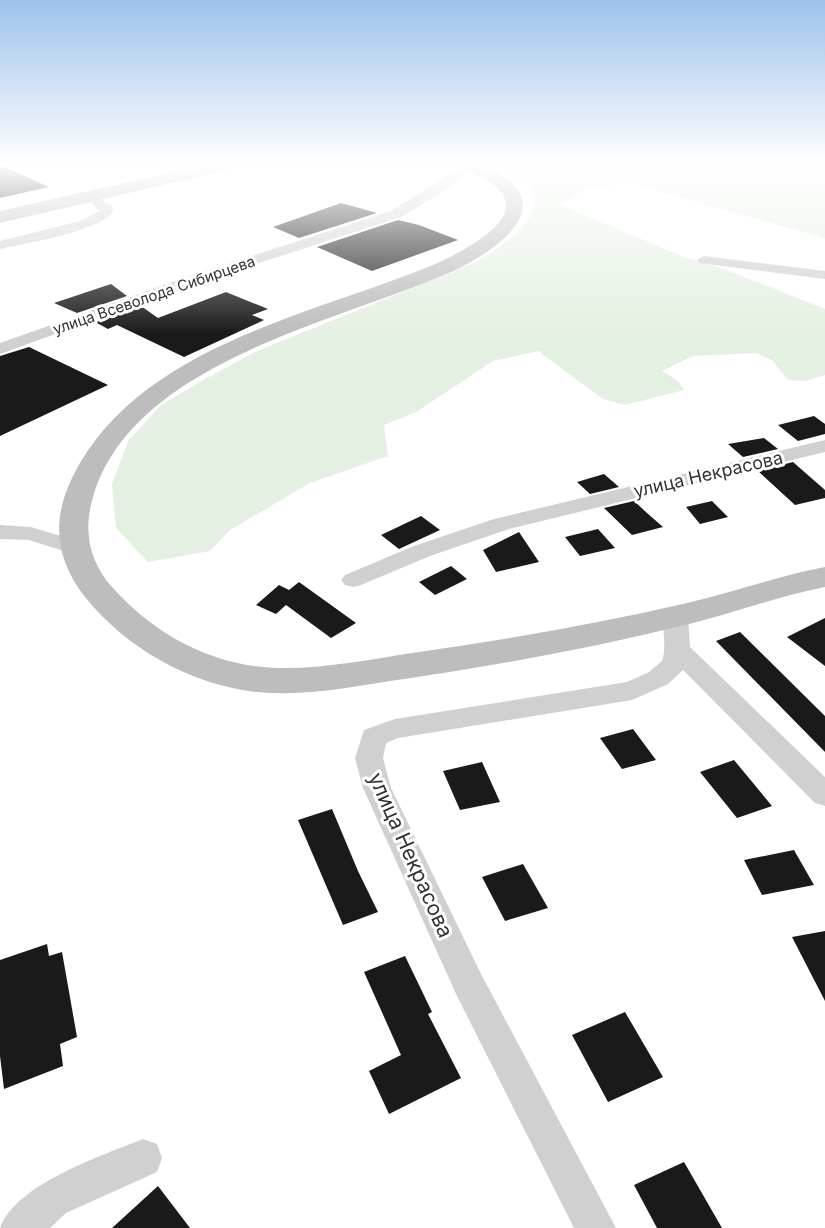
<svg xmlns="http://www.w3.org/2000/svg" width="825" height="1228" font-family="Inter,sans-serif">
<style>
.green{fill:#e4f0e1}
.building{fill:#1a1a1a}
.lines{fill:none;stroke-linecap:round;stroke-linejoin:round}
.minor{fill:#d0d0d0;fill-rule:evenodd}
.secondary{fill:#bdbdbd;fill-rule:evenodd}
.labels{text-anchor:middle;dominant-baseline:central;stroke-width:6;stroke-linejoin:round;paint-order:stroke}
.far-street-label{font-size:15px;fill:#333;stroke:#fff}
.street-label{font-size:18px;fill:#333;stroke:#fff}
.near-street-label{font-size:21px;fill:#333;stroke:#fff}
</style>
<rect width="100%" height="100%" fill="#fff"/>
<path class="green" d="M481 162H550L562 167 584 162H825V238L633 184 592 186 575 195 560 205 687 258 724 269 825 309V375L806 381 788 380 772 360 756 353 693 356 662 371 678 381 684 390 625 405 603 399 538 351 493 361 416 412 384 425 388 456 310 483 230 530 210 551 148 562 116 528 112 484 128 441 160 406 203 380 257 351 474 263C493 252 533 228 534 203 534 198 532 193 531 188L506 173Z"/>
<path class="building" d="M0 165 49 187 0 198Z
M341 203 377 213 299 238 273 227Z
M398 220 419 225 458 240 372 271 317 247Z
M111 284 127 296 77 313 54 303Z
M226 292 268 309 252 315 264 320 184 357 117 325 108 329 95 322 141 306 158 318Z
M29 347 108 385 0 436V356Z
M814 416 825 424V434L798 441 778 425Z
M764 438 778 449 743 457 728 444Z
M793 462 825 490V498L795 505 758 471Z
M604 474 619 487 590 494 577 482Z
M634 501 647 513 663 527 632 535 604 508Z
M712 501 728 517 700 524 686 507Z
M421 516 440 530 399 549 381 535Z
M598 529 615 548 580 556 565 537Z
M519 532 539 562 496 572 483 550Z
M451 566 467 579 435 595 419 582Z
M299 582 356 623 331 638 286 605 276 614 256 605 279 585 289 590Z
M825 618V666L787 637Z
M740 632 825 716V752L716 641Z
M633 729 656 760 622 769 600 738Z
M734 760 772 806 737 818 700 772Z
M482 762 500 802 460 810 443 771Z
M332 809 358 871 378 912 343 925 298 820Z
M794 850 814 885 762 895 744 860Z
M523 864 548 908 505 921 482 877Z
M825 931V1001L792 937Z
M47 944 49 956 62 952 77 1037 60 1044 63 1066 4 1089 0 1056V960Z
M405 956 432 1012 428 1014 461 1078 389 1114 369 1071 401 1055 364 972Z
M625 1012 663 1077 608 1102 572 1035Z
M684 1162 722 1228H657L634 1185Z
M158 1186 190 1228H112Z"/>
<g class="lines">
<path class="minor" d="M469 162 473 163V169L441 193 401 217 194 284 0 354V343L184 278 391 211Z
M91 193 112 206 114 209C108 230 22 244 0 249V241L80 221 100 211 85 197Z
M704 256 825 271V279L699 263 697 260Z
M825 440V452L509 529 430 556 361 585 353 587 345 585 341 580 345 575 414 546 494 519Z
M0 525 31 527 81 542 84 547 81 552 73 554 29 540 0 539Z
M676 609 685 611 688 617 690 647 825 777V806L815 803 683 670 668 684 632 700 398 738 386 743 383 758 391 788 481 974 616 1228H574L457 996 363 788 355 758 364 730 395 719 627 682 649 672 662 661C668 645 659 625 667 611Z
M143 1139 157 1144 162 1158 157 1172 66 1213 50 1228H0C16 1184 101 1156 143 1139Z"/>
<path class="secondary" d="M218 162H248L240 167 0 223V211Z
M453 162C475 162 486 165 505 178 554 212 490 252 460 268 345 321 133 359 93 497 83 531 89 561 112 587 155 635 212 666 277 668 322 669 367 660 412 653 504 640 596 624 687 603 733 592 778 576 825 567V587C779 596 734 613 689 624 597 647 504 664 411 678 361 685 309 697 257 692 191 685 127 649 85 597 56 560 51 521 72 478 136 347 309 316 433 265 453 256 521 225 503 195 494 180 470 172 455 165Z"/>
</g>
<linearGradient id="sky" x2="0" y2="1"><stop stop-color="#9dc2eb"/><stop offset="0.49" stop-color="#fff"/><stop offset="1" stop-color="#fff" stop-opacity="0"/></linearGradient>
<rect width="825" height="334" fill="url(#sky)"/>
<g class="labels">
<g class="far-street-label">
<text transform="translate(154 295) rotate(-19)">улица Всеволода Сибирцева</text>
</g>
<g class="street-label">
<text transform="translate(708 474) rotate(-13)">улица Некрасова</text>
</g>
<g class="near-street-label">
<text transform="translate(411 855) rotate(66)">улица Некрасова</text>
</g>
</g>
</svg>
